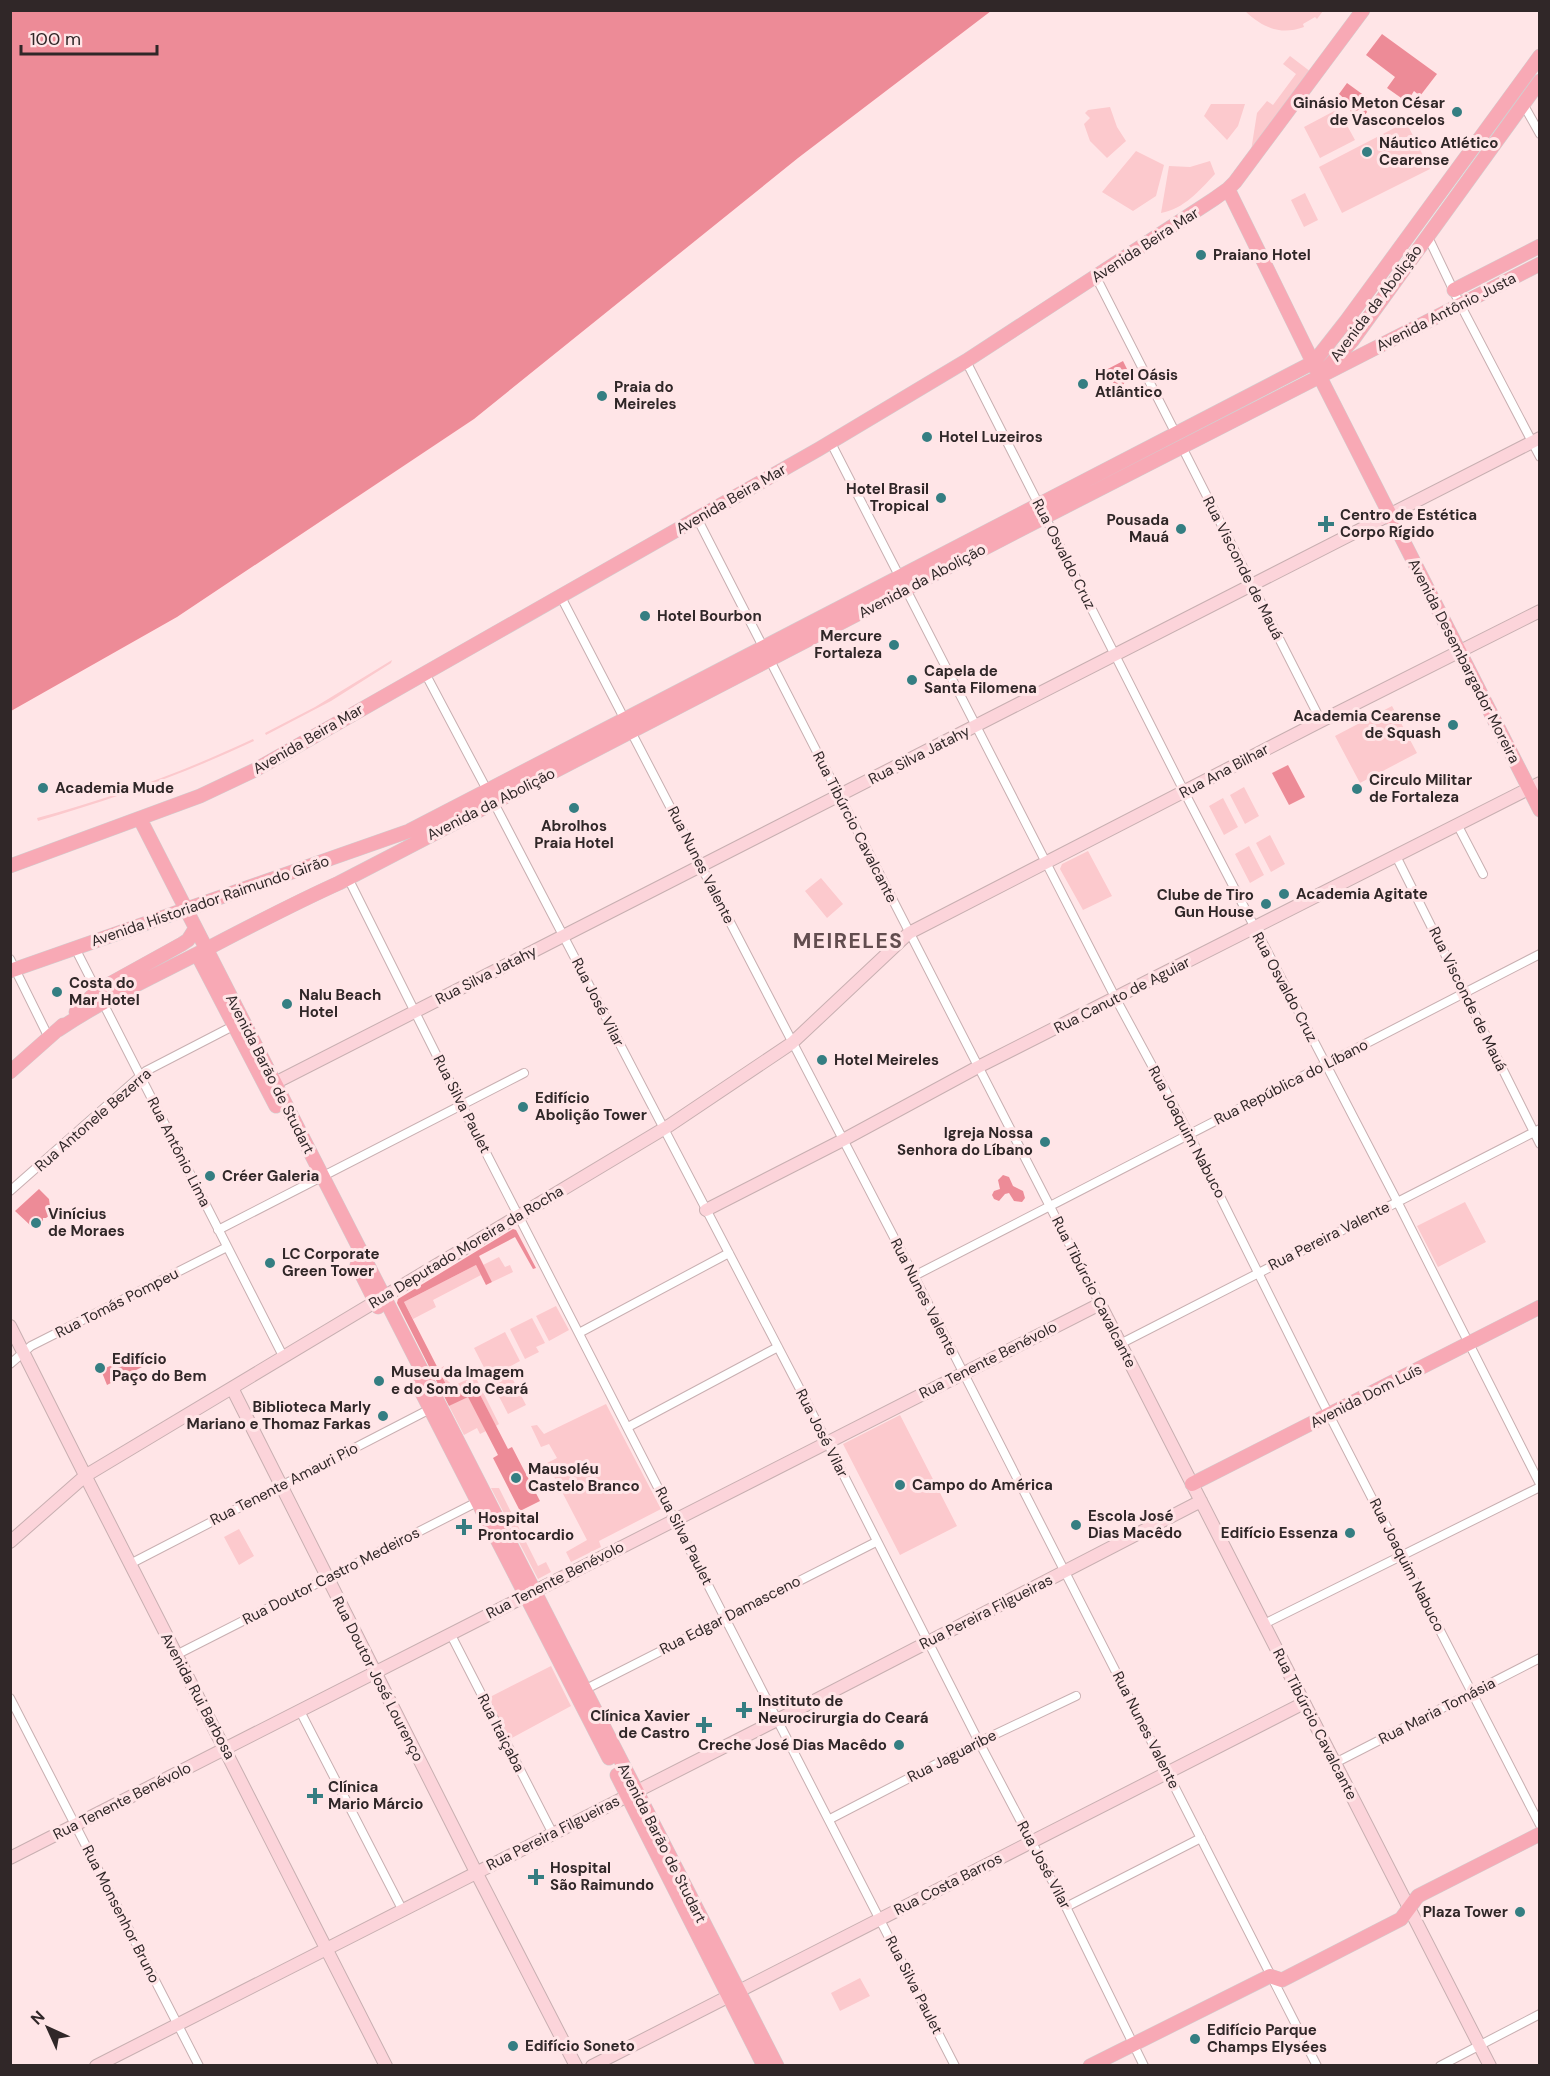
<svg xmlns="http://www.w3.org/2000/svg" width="1550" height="2076" font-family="'DM Sans',sans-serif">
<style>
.green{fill:#fcc9cd}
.water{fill:#ed8b97}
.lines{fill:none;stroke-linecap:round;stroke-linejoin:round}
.street-casing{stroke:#c8afb1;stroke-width:10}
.secondary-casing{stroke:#c8afb1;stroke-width:14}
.primary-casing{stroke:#d1cfd0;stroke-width:15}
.street{stroke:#fff;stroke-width:8}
.secondary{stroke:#fcd4da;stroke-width:12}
.primary{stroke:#f8a9b5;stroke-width:14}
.poi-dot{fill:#357e82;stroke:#ffe5e7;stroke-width:2}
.labels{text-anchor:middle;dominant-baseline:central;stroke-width:6;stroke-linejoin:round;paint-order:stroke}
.poi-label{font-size:15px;font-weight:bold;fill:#302728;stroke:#ffe5e7;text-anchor:start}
.street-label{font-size:15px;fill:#302728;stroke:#ffe5e7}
.district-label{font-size:21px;font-weight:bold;letter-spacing:1.5px;fill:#624d4f;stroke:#ffe5e7}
</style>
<rect width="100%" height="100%" fill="#ffe5e7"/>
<path class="green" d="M1245 11H1323L1317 19 1315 17 1303 24 1304 27C1280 36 1262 27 1245 11Z
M1290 56 1311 72 1251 151 1257 113 1267 101 1273 105 1296 74 1283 64Z
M1211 104H1245L1238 126 1227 140 1204 116Z
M1110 107 1117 127 1126 141 1107 158 1090 141 1084 124 1090 118 1085 113 1088 110Z
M1338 109 1355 140 1320 158 1304 127Z
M1406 122 1430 169 1342 213 1319 167Z
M1136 151 1164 165 1156 196 1133 211 1102 192Z
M1210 161 1215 174C1200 190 1184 209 1161 213L1169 166 1190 167Z
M1305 193 1318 220 1304 227 1291 200Z
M392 660 391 663 331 701 266 735 265 733 315 707Z
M1392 706 1417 753 1360 783 1335 736Z
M253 739 254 741C184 774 113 799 38 821L37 818C112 798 183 772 253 739Z
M1244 787 1259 816 1245 824 1230 795Z
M1223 798 1238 827 1224 835 1209 806Z
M1270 835 1285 864 1271 872 1256 843Z
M1249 846 1264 875 1250 883 1235 854Z
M1088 851 1112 896 1083 910 1060 869 1062 864Z
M821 878 843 904 827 918 805 891Z
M1465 1202 1486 1242 1438 1267 1417 1226Z
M499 1257 505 1267 510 1265 513 1272 492 1282 483 1265Z
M476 1265 481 1275 433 1300 436 1307 413 1319 404 1302Z
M556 1306 569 1330 549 1341 536 1316Z
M532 1318 545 1343 536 1347 539 1352 525 1359 510 1329Z
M505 1332 520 1361 507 1368 526 1405 508 1414 474 1348Z
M444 1366C441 1374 446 1382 455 1385L475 1376 499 1424 496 1426 473 1381 451 1393 438 1369Z
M468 1396 486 1431 480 1434 477 1428 464 1435 449 1406Z
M606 1404 661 1509 599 1541 601 1547 571 1562 566 1552 587 1540 547 1463 557 1458 549 1444 541 1447 531 1426 537 1425 544 1434Z
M900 1415 957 1526 900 1555 843 1444Z
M491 1488H499L538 1566 546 1562 551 1572 538 1579Z
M239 1529 254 1556 239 1565 224 1537Z
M551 1666 571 1706 510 1739 488 1698Z
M860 1978 870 1996 840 2011 831 1993Z"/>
<path class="water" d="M11 10H991V11L798 158 474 419 177 617 11 711Z
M1382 34 1437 74 1420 96 1414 91 1407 102 1387 88 1395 77 1366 55Z
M1347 83 1369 99 1364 106 1367 112 1362 119 1356 117 1359 113H1363L1361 109 1351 113 1349 103 1339 94Z
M1123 361 1127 369 1124 371 1126 380 1123 385H1115L1110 378 1106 380 1102 372Z
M1288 765 1305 797 1289 805 1272 773Z
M1003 1175 1009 1177 1013 1186 1023 1191 1025 1198 1022 1202 1014 1201 1009 1193 1005 1194 999 1201 994 1199 992 1195 994 1191 1000 1189 998 1180Z
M39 1189 49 1199 51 1214 46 1218H43V1221L30 1225 15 1211Z
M513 1229 516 1230 536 1268 533 1269 515 1237 479 1256 492 1282 486 1285 476 1265 404 1302 450 1392 473 1381 508 1449 512 1447 540 1501 520 1511 493 1458 498 1455 468 1397 449 1406 397 1303 398 1299Z
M135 1355 142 1367 107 1385 101 1370Z"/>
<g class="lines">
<defs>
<path id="street" d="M1522 102 1540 134
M1427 235 1460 304 1540 457
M1096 277 1176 434
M966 361 1189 801 1397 1201 1540 1484
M830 441 1116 999 1189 1134 1322 1401 1540 1825
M1182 447 1321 721
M697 518 1100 1304
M560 595 914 1276 1317 2066
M425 673 487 790
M494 803 803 1395 979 1742 1066 1907 1144 2066
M1457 824 1483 874
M1396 856 1540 1144
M348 878 461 1104 955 2066
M75 948 283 1356
M10 959 49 1038
M10 1191 146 1071 237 1024
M218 1230 524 1073
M914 1276 1540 954
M579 1333 729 1253
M1120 1344 1540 1129
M10 1364 31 1346 227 1247
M628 1427 778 1347
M130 1564 434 1407
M1264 1624 1540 1487
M450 1633 553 1834
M176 1655 481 1500
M584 1690 876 1542
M10 1698 199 2066
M300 1711 402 1909
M1335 1763 1540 1658
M830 1819 979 1742 1076 1696
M1066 1907 1201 1838
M1440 2066 1540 2014"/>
<path id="secondary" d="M267 1087 1540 438
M706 1210 843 1140 978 1067 1540 783
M10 1326 91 1487 386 2066
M232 1388 476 1872 576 2066
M10 1542 85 1476 670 1125 792 1043 909 933 1321 721 1540 611
M10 1858 1100 1304 1490 2066
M96 2066 779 1719 1201 1501
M592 2066 1304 1703"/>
<path id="primary" d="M1228 189 1325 387 1540 810
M1454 290 1540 246
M1325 370 1352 341 1540 81
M140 819 777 2066
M10 866 200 796 255 770 819 449 966 361 1214 199 1228 189 1235 182 1363 10
M197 954 276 1106
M10 971 409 831 1314 362 1347 320 1540 56
M76 1012 97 991 182 944 188 940 195 929
M58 1030C101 1001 148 979 195 955 243 930 290 905 339 883L1035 522 1540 264
M10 1072 63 1025
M357 1265 378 1307
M418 1385 609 1758
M1192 1484 1540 1307
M617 1775 764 2066
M1090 2066 1270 1976 1282 1980 1401 1919 1418 1896 1540 1834"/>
</defs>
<use href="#street" class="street-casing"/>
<use href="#secondary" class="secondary-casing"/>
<use href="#primary" class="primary-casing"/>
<use href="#street" class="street"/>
<use href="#secondary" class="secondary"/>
<use href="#primary" class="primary"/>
</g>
<g class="poi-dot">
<circle cx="1457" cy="112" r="6"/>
<circle cx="1367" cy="152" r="6"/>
<circle cx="1201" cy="255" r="6"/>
<circle cx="1083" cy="384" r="6"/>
<circle cx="602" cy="396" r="6"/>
<circle cx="927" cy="437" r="6"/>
<circle cx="941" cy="498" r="6"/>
<path d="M1323 515h6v6h6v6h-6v6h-6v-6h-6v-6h6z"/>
<circle cx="1181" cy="529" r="6"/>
<circle cx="645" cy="616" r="6"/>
<circle cx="894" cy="645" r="6"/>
<circle cx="912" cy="680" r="6"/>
<circle cx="1453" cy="725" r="6"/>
<circle cx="43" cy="788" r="6"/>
<circle cx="1357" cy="789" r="6"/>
<circle cx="574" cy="808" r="6"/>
<circle cx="1284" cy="894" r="6"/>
<circle cx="1266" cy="904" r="6"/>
<circle cx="57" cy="992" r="6"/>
<circle cx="287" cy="1004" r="6"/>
<circle cx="822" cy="1060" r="6"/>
<circle cx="523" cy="1107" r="6"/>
<circle cx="1045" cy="1142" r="6"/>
<circle cx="210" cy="1176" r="6"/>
<circle cx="36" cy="1223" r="6"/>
<circle cx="270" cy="1263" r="6"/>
<circle cx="100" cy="1368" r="6"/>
<circle cx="379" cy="1381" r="6"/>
<circle cx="383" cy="1416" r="6"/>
<circle cx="516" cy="1478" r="6"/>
<circle cx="900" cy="1485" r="6"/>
<circle cx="1076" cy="1525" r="6"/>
<path d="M461 1518h6v6h6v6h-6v6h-6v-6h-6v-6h6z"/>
<circle cx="1350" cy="1533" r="6"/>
<path d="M741 1701h6v6h6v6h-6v6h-6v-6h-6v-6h6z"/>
<path d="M701 1716h6v6h6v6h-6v6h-6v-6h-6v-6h6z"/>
<circle cx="899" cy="1745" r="6"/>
<path d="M312 1787h6v6h6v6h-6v6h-6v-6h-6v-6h6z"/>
<path d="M533 1868h6v6h6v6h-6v6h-6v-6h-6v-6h6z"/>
<circle cx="1520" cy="1912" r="6"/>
<circle cx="1195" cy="2039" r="6"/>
<circle cx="513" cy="2046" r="6"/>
</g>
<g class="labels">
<g class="poi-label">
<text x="1445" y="103" text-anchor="end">Ginásio Meton César<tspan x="1445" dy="17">de Vasconcelos</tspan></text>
<text x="1379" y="143">Náutico Atlético<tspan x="1379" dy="17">Cearense</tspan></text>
<text x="1213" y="255">Praiano Hotel</text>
<text x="1095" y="375">Hotel Oásis<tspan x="1095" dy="17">Atlântico</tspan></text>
<text x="614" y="387">Praia do<tspan x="614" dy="17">Meireles</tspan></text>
<text x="939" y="437">Hotel Luzeiros</text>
<text x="929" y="489" text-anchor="end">Hotel Brasil<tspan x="929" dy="17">Tropical</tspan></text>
<text x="1340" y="515">Centro de Estética<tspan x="1340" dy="17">Corpo Rígido</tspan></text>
<text x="1169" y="520" text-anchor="end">Pousada<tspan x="1169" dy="17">Mauá</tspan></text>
<text x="657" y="616">Hotel Bourbon</text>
<text x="882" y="636" text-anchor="end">Mercure<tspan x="882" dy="17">Fortaleza</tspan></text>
<text x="924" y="671">Capela de<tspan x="924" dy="17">Santa Filomena</tspan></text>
<text x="1441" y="716" text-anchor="end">Academia Cearense<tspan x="1441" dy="17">de Squash</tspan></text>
<text x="1369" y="780">Circulo Militar<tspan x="1369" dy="17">de Fortaleza</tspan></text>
<text x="55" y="788">Academia Mude</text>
<text x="574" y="826" text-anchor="middle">Abrolhos<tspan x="574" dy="17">Praia Hotel</tspan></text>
<text x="1296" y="894">Academia Agitate</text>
<text x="1254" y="895" text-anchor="end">Clube de Tiro<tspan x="1254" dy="17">Gun House</tspan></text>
<text x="69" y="983">Costa do<tspan x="69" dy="17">Mar Hotel</tspan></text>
<text x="299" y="995">Nalu Beach<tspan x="299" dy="17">Hotel</tspan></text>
<text x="834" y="1060">Hotel Meireles</text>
<text x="535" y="1098">Edifício<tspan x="535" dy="17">Abolição Tower</tspan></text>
<text x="1033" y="1133" text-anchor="end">Igreja Nossa<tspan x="1033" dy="17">Senhora do Líbano</tspan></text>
<text x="222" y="1176">Créer Galeria</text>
<text x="48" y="1214">Vinícius<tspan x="48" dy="17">de Moraes</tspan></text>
<text x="282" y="1254">LC Corporate<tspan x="282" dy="17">Green Tower</tspan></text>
<text x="112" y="1359">Edifício<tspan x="112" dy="17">Paço do Bem</tspan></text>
<text x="391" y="1372">Museu da Imagem<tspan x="391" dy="17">e do Som do Ceará</tspan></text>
<text x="371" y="1407" text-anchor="end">Biblioteca Marly<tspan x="371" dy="17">Mariano e Thomaz Farkas</tspan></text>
<text x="528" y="1469">Mausoléu<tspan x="528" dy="17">Castelo Branco</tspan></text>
<text x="912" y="1485">Campo do América</text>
<text x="1088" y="1516">Escola José<tspan x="1088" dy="17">Dias Macêdo</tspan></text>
<text x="478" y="1518">Hospital<tspan x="478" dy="17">Prontocardio</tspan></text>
<text x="1338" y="1533" text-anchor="end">Edifício Essenza</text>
<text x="758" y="1701">Instituto de<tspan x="758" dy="17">Neurocirurgia do Ceará</tspan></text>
<text x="690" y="1716" text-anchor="end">Clínica Xavier<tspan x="690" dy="17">de Castro</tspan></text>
<text x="887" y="1745" text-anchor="end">Creche José Dias Macêdo</text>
<text x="328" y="1787">Clínica<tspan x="328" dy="17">Mario Márcio</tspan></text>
<text x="550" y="1868">Hospital<tspan x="550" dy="17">São Raimundo</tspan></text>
<text x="1508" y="1912" text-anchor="end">Plaza Tower</text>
<text x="1207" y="2030">Edifício Parque<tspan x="1207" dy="17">Champs Elysées</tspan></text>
<text x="525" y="2046">Edifício Soneto</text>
</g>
<g class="street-label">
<text transform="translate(1145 245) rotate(-33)">Avenida Beira Mar</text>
<text transform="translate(1376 303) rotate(-53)">Avenida da Abolição</text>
<text transform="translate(1446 312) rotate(-27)">Avenida Antônio Justa</text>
<text transform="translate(731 499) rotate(-30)">Avenida Beira Mar</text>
<text transform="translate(1064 554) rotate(63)">Rua Osvaldo Cruz</text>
<text transform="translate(1243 568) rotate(63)">Rua Visconde de Mauá</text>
<text transform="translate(922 581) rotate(-28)">Avenida da Abolição</text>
<text transform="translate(1464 661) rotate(63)">Avenida Desembargador Moreira</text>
<text transform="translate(308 739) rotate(-30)">Avenida Beira Mar</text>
<text transform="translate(919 755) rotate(-27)">Rua Silva Jatahy</text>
<text transform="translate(1224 771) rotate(-28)">Rua Ana Bilhar</text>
<text transform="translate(491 804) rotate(-27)">Avenida da Abolição</text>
<text transform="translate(855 827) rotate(63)">Rua Tibúrcio Cavalcante</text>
<text transform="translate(701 865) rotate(63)">Rua Nunes Valente</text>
<text transform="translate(210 901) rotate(-19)">Avenida Historiador Raimundo Girão</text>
<text transform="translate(486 975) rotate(-27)">Rua Silva Jatahy</text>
<text transform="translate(1285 987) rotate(62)">Rua Osvaldo Cruz</text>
<text transform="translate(1122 995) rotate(-27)">Rua Canuto de Aguiar</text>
<text transform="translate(1468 999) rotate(64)">Rua Visconde de Mauá</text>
<text transform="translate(598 1002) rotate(63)">Rua José Vilar</text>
<text transform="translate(270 1074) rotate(63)">Avenida Barão de Studart</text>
<text transform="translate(1291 1082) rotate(-27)">Rua República do Líbano</text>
<text transform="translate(462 1104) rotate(63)">Rua Silva Paulet</text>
<text transform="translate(93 1120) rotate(-41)">Rua Antonele Bezerra</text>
<text transform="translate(1187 1132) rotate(62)">Rua Joaquim Nabuco</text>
<text transform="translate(179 1152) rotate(63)">Rua Antônio Lima</text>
<text transform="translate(1329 1236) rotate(-27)">Rua Pereira Valente</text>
<text transform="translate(466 1247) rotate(-31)">Rua Deputado Moreira da Rocha</text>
<text transform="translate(1094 1292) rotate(63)">Rua Tibúrcio Cavalcante</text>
<text transform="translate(924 1297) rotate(63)">Rua Nunes Valente</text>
<text transform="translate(117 1303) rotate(-27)">Rua Tomás Pompeu</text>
<text transform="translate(988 1360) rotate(-27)">Rua Tenente Benévolo</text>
<text transform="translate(1366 1396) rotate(-27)">Avenida Dom Luís</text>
<text transform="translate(822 1433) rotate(63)">Rua José Vilar</text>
<text transform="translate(284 1484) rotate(-27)">Rua Tenente Amauri Pio</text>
<text transform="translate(684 1536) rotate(63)">Rua Silva Paulet</text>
<text transform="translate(1407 1565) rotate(63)">Rua Joaquim Nabuco</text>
<text transform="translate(331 1576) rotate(-27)">Rua Doutor Castro Medeiros</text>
<text transform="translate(555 1580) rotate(-27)">Rua Tenente Benévolo</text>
<text transform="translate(986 1612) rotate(-27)">Rua Pereira Filgueiras</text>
<text transform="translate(730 1615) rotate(-27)">Rua Edgar Damasceno</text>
<text transform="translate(378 1679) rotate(63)">Rua Doutor José Lourenço</text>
<text transform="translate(198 1696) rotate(62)">Avenida Rui Barbosa</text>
<text transform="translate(1437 1711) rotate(-27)">Rua Maria Tomásia</text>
<text transform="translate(1315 1724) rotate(63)">Rua Tibúrcio Cavalcante</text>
<text transform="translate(1146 1730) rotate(63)">Rua Nunes Valente</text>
<text transform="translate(501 1733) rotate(63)">Rua Itaiçaba</text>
<text transform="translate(952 1756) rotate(-27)">Rua Jaguaribe</text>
<text transform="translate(122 1801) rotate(-27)">Rua Tenente Benévolo</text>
<text transform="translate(553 1833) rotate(-27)">Rua Pereira Filgueiras</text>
<text transform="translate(662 1843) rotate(63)">Avenida Barão de Studart</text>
<text transform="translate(1044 1865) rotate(62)">Rua José Vilar</text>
<text transform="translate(948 1884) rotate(-27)">Rua Costa Barros</text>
<text transform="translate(121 1914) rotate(63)">Rua Monsenhor Bruno</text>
<text transform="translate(914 1985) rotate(63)">Rua Silva Paulet</text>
</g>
<g class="district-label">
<text x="848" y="941">MEIRELES</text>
</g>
</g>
<rect width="1550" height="2076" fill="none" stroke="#302728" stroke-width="24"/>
<g transform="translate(48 2028) rotate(315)" stroke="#ffe5e7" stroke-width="4.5" paint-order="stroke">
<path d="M0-4.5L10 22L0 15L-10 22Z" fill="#302728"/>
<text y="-9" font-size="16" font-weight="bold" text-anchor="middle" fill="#302728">N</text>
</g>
<path d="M21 45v9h136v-9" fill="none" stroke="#302728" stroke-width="3"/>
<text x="30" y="45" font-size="18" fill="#302728" stroke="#ffe5e7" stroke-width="4.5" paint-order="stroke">100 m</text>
</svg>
